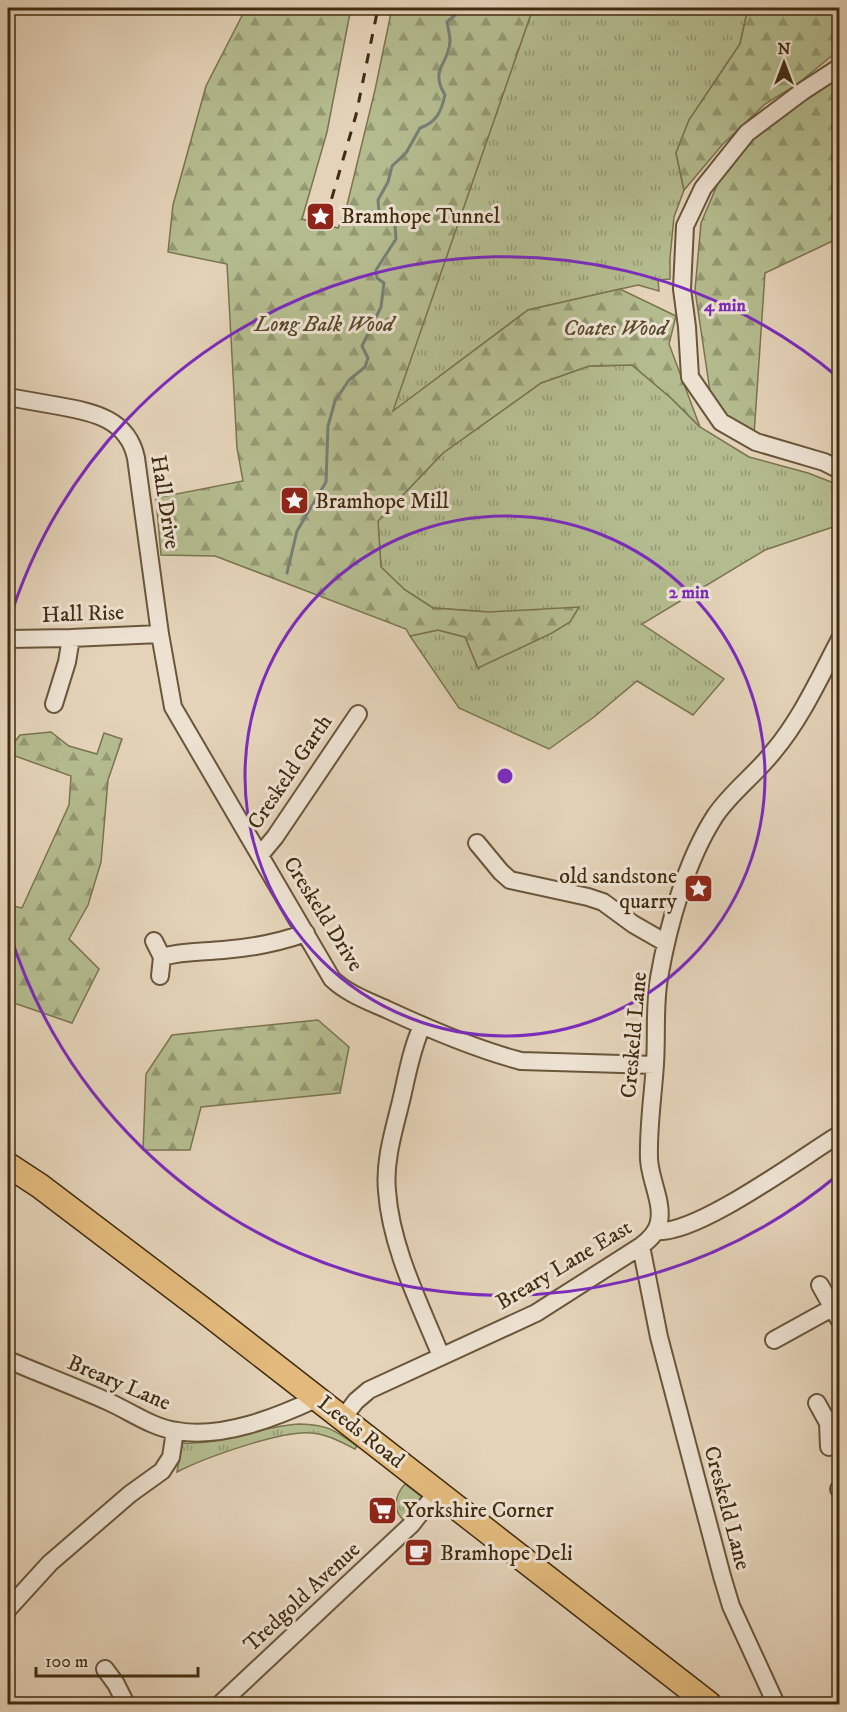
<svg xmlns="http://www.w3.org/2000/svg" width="847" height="1712" font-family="'IM FELL DW Pica',serif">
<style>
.grass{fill:url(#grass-tufts);stroke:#7a744f;stroke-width:1.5}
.forest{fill:url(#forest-firs);stroke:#7a744f;stroke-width:1.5}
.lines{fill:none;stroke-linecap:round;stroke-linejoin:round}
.stream{stroke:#767f76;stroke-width:3}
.minor-casing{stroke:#6a563a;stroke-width:20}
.highway-casing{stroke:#412c0f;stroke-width:27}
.minor{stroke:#ede2d2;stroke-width:16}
.highway{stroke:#e2ba7c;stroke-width:24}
.rail{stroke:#412c0f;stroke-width:3;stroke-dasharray:10 10;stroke-linecap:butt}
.ring{fill:none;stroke:#7b2cbf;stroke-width:3}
.labels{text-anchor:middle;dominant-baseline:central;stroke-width:6;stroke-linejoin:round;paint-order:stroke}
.poi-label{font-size:22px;fill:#412c0f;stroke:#ede2d2;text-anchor:start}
.park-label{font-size:22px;font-style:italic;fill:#584929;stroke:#ede2d2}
.street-label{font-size:22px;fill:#412c0f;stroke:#ede2d2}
.centre{fill:#7b2cbf;stroke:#ede2d2;stroke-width:3}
.ring-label{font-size:18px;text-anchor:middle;font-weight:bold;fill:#7b2cbf;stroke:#ede2d2;stroke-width:6;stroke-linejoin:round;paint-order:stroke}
</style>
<defs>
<pattern id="grass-tufts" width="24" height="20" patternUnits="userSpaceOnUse" patternTransform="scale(1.5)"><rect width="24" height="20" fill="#b4bc8f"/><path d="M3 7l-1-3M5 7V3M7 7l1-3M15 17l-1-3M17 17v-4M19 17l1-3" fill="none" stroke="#949973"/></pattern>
<pattern id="forest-firs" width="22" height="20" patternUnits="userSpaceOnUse" patternTransform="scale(1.5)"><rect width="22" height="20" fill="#b4bc8f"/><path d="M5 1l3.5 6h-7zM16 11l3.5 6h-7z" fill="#949973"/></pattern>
</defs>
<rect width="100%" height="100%" fill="#e4d3b9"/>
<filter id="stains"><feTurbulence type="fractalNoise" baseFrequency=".00333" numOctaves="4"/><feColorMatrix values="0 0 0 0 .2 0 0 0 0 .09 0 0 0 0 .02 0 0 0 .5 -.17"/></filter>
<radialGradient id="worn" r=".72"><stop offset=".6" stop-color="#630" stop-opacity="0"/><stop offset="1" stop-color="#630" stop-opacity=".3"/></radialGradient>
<path class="grass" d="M533 8H748L740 44 689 120 676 153 684 190 674 217 670 258V279L658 280 659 291 638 285 528 310 392 412Z
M632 365 671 398 700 427 749 457 808 473 839 485V525L765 550 642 624 724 679 693 715 637 681 594 717 549 749 459 708 410 636 438 630 465 637 478 668 489 612 433 608 405 590 381 567 378 521 443 453 541 383 589 366Z
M300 1424C329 1425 334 1430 357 1446L355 1449C341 1442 327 1434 311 1433 282 1430 204 1458 177 1472L182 1443C222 1445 260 1426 300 1424Z
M405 1484 426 1500 406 1522C392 1512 394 1496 405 1484Z"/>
<path class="forest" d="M246 8H351L327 132 302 219 338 228 347 205 375 90 392 8H533L393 411 528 310 620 289 676 316 669 344 700 427 671 398 632 365 589 366 541 383 443 453 378 521 381 567 405 590 433 608 489 612 579 607 570 622 552 633 478 668 465 637 438 630 410 636 406 629 215 556 161 555 156 498 243 481 237 448 227 264 168 252 173 205 206 86Z
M748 8H839V50L796 85 765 104 723 144 684 190 676 153 689 120 740 44Z
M839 77V238L765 273 754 435 724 418 711 398 695 290 701 223 721 176 760 130Z
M51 732 69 746 97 754 104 733 122 739 108 780 101 862 88 905 69 939 99 969 72 1023 8 1001V905L22 908 69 805 71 776 15 756 13 744 20 735Z
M318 1020 349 1047 340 1093 201 1107 190 1150H143L146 1074 172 1035Z"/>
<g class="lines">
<path class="stream" d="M287 573 297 531 326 482 328 426 335 401 349 380 365 367 368 358 362 346 381 307 384 283 377 278 376 270 396 239 395 225 379 212 378 200 388 182 392 166 406 153 420 128C437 122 441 112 445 95 429 68 449 65 450 41 450 35 448 28 447 22L463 8"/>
<defs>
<path id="minor" d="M840 67 803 91 747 133 703 188 685 226 682 289 687 327 690 377 721 422 756 442 824 462 840 470
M8 397C25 400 42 403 59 406 93 412 128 419 136 458L160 634 173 707 332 979C348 994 368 1001 388 1010 431 1030 475 1049 521 1061L655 1065
M8 639 71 638 160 634
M54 704 67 662 71 638
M477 843 501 872 510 880 588 897 603 902 633 924 666 943
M260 855 275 837 358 714
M154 941 162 957 160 976
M162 957C183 951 202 952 223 950 250 948 280 942 306 933
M422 1026C411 1050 407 1076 401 1101 394 1130 384 1161 387 1191 391 1248 420 1304 441 1356
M656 1231C696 1236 802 1157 840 1134
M641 1246 659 1337 722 1576 731 1606 776 1704
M820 1285 840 1321
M774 1340 832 1308
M8 1360C41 1374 76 1387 109 1402 131 1412 153 1428 177 1431 223 1439 277 1417 318 1398
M817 1403 828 1423 840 1416
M343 1418 356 1401 369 1390 536 1313 641 1246C649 1240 657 1233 659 1222 663 1202 650 1180 649 1159 648 1127 653 1096 655 1064 657 1036 654 1007 659 978 668 926 686 861 715 816 731 792 755 775 773 752 801 719 820 677 840 639
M828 1423 829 1447
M839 1489 840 1490
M8 1609 50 1563 130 1494 162 1471 171 1457 175 1431
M105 1669 116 1684 126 1704
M220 1704 411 1525 437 1492"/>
<path id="highway" d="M8 1165 40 1186 206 1312 709 1704"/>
</defs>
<use href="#minor" class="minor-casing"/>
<use href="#highway" class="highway-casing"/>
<use href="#minor" class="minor"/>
<use href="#highway" class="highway"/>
<path class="rail" d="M326 218 356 115 378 8"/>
</g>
<g class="ring">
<circle cx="505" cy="776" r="260"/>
<path d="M839 1174A520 520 0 0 1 8 928M8 624A520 520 0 0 1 839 378"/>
</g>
<defs>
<symbol id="sight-square" viewBox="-11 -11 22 22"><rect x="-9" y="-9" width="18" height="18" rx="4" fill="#8f2418" stroke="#ede2d2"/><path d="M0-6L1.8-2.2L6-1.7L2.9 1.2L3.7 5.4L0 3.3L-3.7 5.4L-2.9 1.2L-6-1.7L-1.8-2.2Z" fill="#fff"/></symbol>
<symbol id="supermarket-square" viewBox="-11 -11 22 22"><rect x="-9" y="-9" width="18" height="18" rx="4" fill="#8f2418" stroke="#ede2d2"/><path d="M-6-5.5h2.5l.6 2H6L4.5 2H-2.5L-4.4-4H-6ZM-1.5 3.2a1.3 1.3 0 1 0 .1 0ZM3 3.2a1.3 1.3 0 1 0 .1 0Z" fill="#fff"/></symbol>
<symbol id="cafe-square" viewBox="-11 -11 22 22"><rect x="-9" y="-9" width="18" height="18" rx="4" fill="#8f2418" stroke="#ede2d2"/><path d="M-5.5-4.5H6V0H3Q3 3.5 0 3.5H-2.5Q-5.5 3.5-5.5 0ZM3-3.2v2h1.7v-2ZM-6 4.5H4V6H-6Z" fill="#fff"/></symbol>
</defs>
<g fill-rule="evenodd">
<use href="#sight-square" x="304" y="200" width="33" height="33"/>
<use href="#sight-square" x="278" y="484" width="33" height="33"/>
<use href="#sight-square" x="682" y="872" width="33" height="33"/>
<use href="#supermarket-square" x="366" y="1494" width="33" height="33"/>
<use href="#cafe-square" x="402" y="1536" width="33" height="33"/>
</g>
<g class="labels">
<g class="poi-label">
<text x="341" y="216">Bramhope Tunnel</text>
<text x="315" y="501">Bramhope Mill</text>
<text x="677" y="876" text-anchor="end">old sandstone<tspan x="677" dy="25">quarry</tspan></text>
<text x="403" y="1510">Yorkshire Corner</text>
<text x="440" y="1553">Bramhope Deli</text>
</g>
<g class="park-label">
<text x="324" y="324">Long Balk Wood</text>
<text x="615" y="328">Coates Wood</text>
</g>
<g class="street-label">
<text transform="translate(165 502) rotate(81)">Hall Drive</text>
<text transform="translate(83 614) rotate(-2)">Hall Rise</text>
<text transform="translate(290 772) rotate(-56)">Creskeld Garth</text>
<text transform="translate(323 914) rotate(58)">Creskeld Drive</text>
<text transform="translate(634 1035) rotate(-85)">Creskeld Lane</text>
<text transform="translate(564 1265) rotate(-31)">Breary Lane East</text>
<text transform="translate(119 1383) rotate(23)">Breary Lane</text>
<text transform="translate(361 1432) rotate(38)">Leeds Road</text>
<text transform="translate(727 1508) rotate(75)">Creskeld Lane</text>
<text transform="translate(302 1597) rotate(-43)">Tredgold Avenue</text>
</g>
</g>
<circle cx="505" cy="776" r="9" class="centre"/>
<g class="ring-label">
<text x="725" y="311">4 min</text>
<text x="689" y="598">2 min</text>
</g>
<rect width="847" height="1712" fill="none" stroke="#e4d3b9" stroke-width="30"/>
<rect x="9" y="9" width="829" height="1694" fill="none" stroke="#412c0f" stroke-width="3"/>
<rect x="15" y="15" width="817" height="1682" fill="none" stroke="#412c0f" stroke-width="1.5"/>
<g transform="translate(784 63)" stroke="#ede2d2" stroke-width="4.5" paint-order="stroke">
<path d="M0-4.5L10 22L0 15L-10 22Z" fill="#412c0f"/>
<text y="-9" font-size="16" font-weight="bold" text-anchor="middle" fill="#412c0f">N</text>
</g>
<path d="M36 1667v9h162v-9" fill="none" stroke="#412c0f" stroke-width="3"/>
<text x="45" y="1667" font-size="18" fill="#412c0f" stroke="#ede2d2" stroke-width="4.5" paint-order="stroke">100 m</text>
<rect width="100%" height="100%" filter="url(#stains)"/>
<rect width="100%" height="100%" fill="url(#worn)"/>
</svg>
